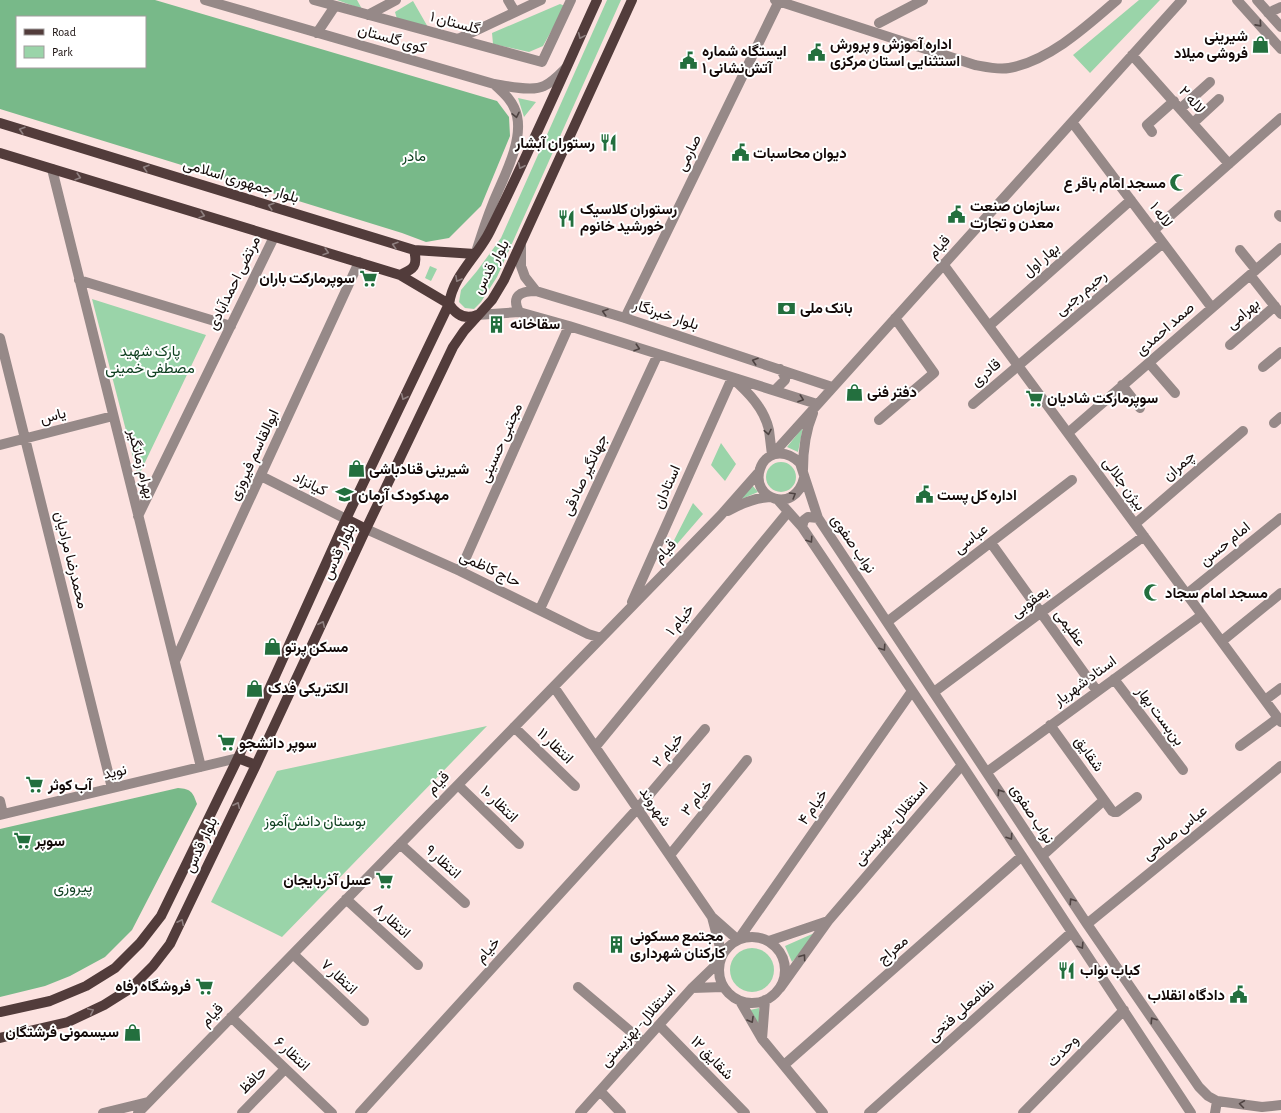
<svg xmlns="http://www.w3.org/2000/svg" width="1281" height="1113" font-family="'Alegreya Sans',Vazirmatn,sans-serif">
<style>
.green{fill:#9ad4a9}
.forest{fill:#78b989;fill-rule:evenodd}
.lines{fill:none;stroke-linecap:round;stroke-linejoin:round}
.minor{stroke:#968988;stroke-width:10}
.major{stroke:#523c3b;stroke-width:10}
.oneway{stroke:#4e4342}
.oneway2{stroke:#8f8080}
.labels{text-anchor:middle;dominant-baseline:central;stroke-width:4;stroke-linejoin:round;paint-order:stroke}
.street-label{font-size:15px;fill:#140a09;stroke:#fff}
.poi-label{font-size:15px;font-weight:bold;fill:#140a09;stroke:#fff;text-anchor:start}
.park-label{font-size:15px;fill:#0f4021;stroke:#fff}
</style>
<rect width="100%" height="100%" fill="#fce2e0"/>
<path class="green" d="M337 0H357L362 9Z
M607 0H621L497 277 481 302 474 309 465 308 459 302 461 290 477 271 501 238Z
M1139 0H1160L1090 73 1073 55Z
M413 1 429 29 397 19 395 12Z
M560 4 565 6 543 46 529 52 493 44 492 33Z
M518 98 536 102 524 117Z
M430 266 437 269 431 281 425 278Z
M92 299 206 335 138 477Z
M803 427 798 452 787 447Z
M721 443 736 464 725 481 711 465Z
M766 477a15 15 0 1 1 30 0a15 15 0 1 1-30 0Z
M752 485 758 492 737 501Z
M693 503 703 514 665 558Z
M487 726 282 937 211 902 277 771Z
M819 931 792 962 785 946Z
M730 970a22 22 0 1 1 44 0a22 22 0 1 1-44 0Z
M759 1008V1028L750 1010Z"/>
<path class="forest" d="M0 0H155L497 101 509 117 510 136 481 206 449 238 426 242 402 233 0 109ZM17 17H145V67H17Z
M178 788C191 789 193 792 197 804L132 930 105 957 70 976 45 986 0 997V829Z"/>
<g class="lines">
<path class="minor" d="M205 0 494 84C507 86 532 92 544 86 553 82 559 75 566 68
M314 0 542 62 571 0
M508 0 515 12
M775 0 975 65C986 67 998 70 1009 68 1049 61 1087 26 1117 0
M1237 0 1281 49
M1257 0 1281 27
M1268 13 1281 7
M368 15 396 0
M879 23 923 0
M317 33 335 6
M458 39 541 0
M1132 55 1229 164
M1180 109 1210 82
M1072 122 1212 308
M1193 123 1219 99
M1152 132 1147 125 1174 101
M52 169 201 767
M1279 215 1281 217
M1154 230 1281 118
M521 246V266L525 277 536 291 625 318 832 387
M477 249C482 233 487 218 493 203 503 178 523 143 517 116 514 102 504 93 494 84
M1240 250 1256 270
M943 264 1281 722
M1250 275 1281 314
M79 280 231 326
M519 312C511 296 520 291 536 291
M477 315 519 312 569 326 817 404
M625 318 779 1
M989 326 1131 200
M0 338 112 788
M1230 345 1275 306
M1149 363 1175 393
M1263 367 1281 352
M1122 385 1140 408
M775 390 785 380 784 375 780 369
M973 404 1163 243
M879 420 934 373 895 318
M1274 423 1281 417
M1068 433 1281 248
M0 445 113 416
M772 455 1182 0
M803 470C803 449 805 432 813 413
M261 476 346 519
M804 478C795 515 750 499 760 469 762 462 768 456 775 454 785 452 793 456 800 463L818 518 1087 924 1199 1087 1208 1096 1217 1101 1262 1107 1281 1105
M777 499 802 527 962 765 1191 1113
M728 511C742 503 754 498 770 497
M138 516 274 237
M1135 524 1243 431
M802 527 804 520 808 517 818 518
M366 529 460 571 588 634 601 638
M991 543 1097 691
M460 571 569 326
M1187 594 1281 518
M632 602 732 378C748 392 764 408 769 430 770 438 771 447 772 455
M540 609 658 354
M887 622 1072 480
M1222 641 1281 593
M175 661 359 262
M1114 679 1183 770
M554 687 712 917 738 940 912 691
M934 692 1144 536
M1265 700 1281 688
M1050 725 1112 811 1114 812H1117L1137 797
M514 727 575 786
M596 746 788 512
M1240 746 1278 718
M987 772 1202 615
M458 785 519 844
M0 801 3 814
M0 815 238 758
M400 844 465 903
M670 855 747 760
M1042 856 1104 800
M346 899 418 965
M712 917 722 955
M1087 924 1281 766
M719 970a33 33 0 1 1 66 0a33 33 0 1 1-66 0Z
M769 941 828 921
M293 954 364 1021
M578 987 643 1042
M692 988 723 987
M780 988 828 921 962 765
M740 1001 762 1039 823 1113
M231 1017 332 1113
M659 1025 745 1113
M762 1039 765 1000
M784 1065 1022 856
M600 1091 621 1113
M103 1113 148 1102
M138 1113 721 515 758 473
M242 1113 285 1069
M360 1113 638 808 705 729
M580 1113 692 988 720 961
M869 1113 1072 932
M1023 1113 1124 1010
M1215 1113 1217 1101"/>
<path class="major" d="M0 123 414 250 475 254
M0 153 400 275 449 304C456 315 465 320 477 315
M400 275C414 269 418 266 414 250
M346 519 366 529
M238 758 256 765
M0 1012 50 1001 86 986 115 968 140 943 161 916 238 758 346 519 449 304C453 275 478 256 490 231 528 155 562 77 597 0
M0 1038 68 1022 104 1005 131 988 153 966 170 944 256 765 366 529 453 347 464 331 492 300 504 280 632 0"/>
</g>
<defs><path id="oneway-chevron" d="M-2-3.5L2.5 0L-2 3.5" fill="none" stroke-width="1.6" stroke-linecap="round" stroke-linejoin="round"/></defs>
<g class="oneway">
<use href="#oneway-chevron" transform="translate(1259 24) rotate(48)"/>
<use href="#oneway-chevron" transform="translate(516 115) rotate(78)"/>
<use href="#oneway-chevron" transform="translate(605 312) rotate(-163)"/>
<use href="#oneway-chevron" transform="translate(637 348) rotate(18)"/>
<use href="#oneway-chevron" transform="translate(755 361) rotate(-162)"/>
<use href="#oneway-chevron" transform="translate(801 399) rotate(19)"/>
<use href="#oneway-chevron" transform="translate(768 432) rotate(79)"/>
<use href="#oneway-chevron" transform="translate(793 495) rotate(-31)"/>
<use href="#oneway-chevron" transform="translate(810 540) rotate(56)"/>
<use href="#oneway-chevron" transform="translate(883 648) rotate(56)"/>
<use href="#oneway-chevron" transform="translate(1000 792) rotate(-123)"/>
<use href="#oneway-chevron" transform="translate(1010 837) rotate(56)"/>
<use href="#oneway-chevron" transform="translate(1072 901) rotate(-124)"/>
<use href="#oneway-chevron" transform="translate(1081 946) rotate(57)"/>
<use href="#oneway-chevron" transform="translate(803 957) rotate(-54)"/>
<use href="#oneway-chevron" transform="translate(751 1020) rotate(60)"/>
<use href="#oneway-chevron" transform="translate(1153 1020) rotate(-124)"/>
<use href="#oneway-chevron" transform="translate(1242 1104) rotate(-172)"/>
</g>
<g class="oneway2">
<use href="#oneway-chevron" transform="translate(581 36) rotate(114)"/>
<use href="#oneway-chevron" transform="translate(22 130) rotate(-163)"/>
<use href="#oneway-chevron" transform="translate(521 166) rotate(115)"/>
<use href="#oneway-chevron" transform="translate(146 168) rotate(-163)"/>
<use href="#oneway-chevron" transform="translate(78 177) rotate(17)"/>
<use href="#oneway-chevron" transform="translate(271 206) rotate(-163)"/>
<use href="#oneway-chevron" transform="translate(202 215) rotate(17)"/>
<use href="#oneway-chevron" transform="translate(395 245) rotate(-163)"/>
<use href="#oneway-chevron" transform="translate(326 252) rotate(17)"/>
<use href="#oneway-chevron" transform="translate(458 279) rotate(119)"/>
<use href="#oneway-chevron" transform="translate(404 397) rotate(115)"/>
<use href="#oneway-chevron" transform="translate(322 624) rotate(-65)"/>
<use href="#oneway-chevron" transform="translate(237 805) rotate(-65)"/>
<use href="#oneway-chevron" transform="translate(181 922) rotate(-64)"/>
<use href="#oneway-chevron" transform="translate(91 1011) rotate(-25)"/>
</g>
<defs>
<symbol id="shop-bare" viewBox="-9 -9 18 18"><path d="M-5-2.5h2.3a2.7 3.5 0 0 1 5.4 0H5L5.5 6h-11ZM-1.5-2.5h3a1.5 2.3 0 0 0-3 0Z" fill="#236f3e" stroke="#fff" stroke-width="2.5" paint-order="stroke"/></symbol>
<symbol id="civic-bare" viewBox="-9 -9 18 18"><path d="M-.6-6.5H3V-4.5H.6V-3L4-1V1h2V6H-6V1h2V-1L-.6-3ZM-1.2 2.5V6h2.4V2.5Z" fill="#236f3e" stroke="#fff" stroke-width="2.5" paint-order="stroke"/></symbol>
<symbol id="restaurant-bare" viewBox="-9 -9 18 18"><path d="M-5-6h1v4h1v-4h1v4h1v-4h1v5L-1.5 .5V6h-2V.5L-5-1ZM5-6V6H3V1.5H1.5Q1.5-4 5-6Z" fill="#236f3e" stroke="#fff" stroke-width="2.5" paint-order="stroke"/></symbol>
<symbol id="mosque-bare" viewBox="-9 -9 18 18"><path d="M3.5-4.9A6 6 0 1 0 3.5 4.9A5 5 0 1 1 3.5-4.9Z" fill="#236f3e" stroke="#fff" stroke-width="2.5" paint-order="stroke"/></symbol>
<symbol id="supermarket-bare" viewBox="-9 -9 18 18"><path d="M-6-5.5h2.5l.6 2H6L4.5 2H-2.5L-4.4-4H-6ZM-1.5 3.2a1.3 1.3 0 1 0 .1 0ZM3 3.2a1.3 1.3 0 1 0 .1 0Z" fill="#236f3e" stroke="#fff" stroke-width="2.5" paint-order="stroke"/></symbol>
<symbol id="bank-bare" viewBox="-9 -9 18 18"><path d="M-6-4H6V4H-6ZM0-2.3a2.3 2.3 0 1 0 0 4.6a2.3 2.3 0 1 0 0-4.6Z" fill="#236f3e" stroke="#fff" stroke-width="2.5" paint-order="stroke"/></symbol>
<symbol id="building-bare" viewBox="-9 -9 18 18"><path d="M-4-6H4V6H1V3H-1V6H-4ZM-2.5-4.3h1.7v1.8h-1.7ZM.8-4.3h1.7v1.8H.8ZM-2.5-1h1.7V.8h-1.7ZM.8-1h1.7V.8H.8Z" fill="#236f3e" stroke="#fff" stroke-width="2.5" paint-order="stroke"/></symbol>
<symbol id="school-bare" viewBox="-9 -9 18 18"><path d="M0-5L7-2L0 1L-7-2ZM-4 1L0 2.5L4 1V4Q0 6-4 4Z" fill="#236f3e" stroke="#fff" stroke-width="2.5" paint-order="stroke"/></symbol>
</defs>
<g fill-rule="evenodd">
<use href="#shop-bare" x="1248" y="32" width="25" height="25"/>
<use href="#civic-bare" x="804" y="40" width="25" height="25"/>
<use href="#civic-bare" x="676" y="48" width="25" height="25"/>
<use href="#restaurant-bare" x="596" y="130" width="25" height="25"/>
<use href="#civic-bare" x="728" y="140" width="25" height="25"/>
<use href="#mosque-bare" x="1166" y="170" width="25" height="25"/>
<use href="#civic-bare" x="944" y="202" width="25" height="25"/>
<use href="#restaurant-bare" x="554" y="206" width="25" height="25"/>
<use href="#supermarket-bare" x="356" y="266" width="25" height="25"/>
<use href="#bank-bare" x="774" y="296" width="25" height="25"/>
<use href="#building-bare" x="484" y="312" width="25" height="25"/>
<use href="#shop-bare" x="842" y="380" width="25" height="25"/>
<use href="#supermarket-bare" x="1022" y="386" width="25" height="25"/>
<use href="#shop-bare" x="344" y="456" width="25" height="25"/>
<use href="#school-bare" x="332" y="482" width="25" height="25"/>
<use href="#civic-bare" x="912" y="482" width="25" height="25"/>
<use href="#mosque-bare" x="1140" y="580" width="25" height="25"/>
<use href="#shop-bare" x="260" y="634" width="25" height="25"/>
<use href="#shop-bare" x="242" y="676" width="25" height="25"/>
<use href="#supermarket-bare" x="214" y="730" width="25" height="25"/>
<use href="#supermarket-bare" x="22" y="772" width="25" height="25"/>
<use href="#supermarket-bare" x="10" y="828" width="25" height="25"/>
<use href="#supermarket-bare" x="372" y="868" width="25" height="25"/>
<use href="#building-bare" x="604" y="932" width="25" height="25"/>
<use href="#restaurant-bare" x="1054" y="958" width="25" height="25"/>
<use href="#supermarket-bare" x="192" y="974" width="25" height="25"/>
<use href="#civic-bare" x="1226" y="982" width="25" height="25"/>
<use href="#shop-bare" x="120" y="1020" width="25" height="25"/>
</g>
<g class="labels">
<g class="street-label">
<text transform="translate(455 23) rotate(15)">گلستان ۱</text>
<text transform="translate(392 39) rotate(16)">کوی گلستان</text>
<text transform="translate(1192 100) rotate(48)">لاله ۲</text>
<text transform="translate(689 153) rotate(-64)">صارمی</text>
<text transform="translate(241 181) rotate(17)">بلوار جمهوری اسلامی</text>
<text transform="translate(1161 215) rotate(53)">لاله ۱</text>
<text transform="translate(939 247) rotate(-48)">قیام</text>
<text transform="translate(1041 260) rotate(-41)">بهار اول</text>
<text transform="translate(491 267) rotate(-61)">بلوار قدس</text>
<text transform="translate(234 283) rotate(-64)">مرتضی احمدآبادی</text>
<text transform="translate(1081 293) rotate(-40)">رحیم رجبی</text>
<text transform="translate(1243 314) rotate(-41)">بهرامی</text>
<text transform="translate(666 315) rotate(18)">بلوار خبرنگار</text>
<text transform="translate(1165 329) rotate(-41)">صمد احمدی</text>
<text transform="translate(986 373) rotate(-40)">قادری</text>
<text transform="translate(53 416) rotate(-15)">یاس</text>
<text transform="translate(501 443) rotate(-66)">مجتبی حسینی</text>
<text transform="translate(254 455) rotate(-65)">ابوالقاسم فیروزی</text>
<text transform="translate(141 464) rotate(76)">بهرام زمانگیر</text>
<text transform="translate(1179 466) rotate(-41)">چمران</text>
<text transform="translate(585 475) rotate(-65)">جهانگیر صادقی</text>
<text transform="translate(310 484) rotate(27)">کیانزاد</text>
<text transform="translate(1124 484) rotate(54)">بیژن جلالی</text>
<text transform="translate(667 487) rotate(-66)">استادان</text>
<text transform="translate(971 539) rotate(-38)">عباسی</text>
<text transform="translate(853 544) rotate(56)">نواب صفوی</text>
<text transform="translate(1225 544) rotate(-39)">امام حسن</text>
<text transform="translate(665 551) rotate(-46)">قیام</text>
<text transform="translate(339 552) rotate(-65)">بلوار قدس</text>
<text transform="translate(71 560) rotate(76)">محمدرضا مرادیان</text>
<text transform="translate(490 569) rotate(25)">حاج کاظمی</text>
<text transform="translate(1030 602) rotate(-37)">یعقوبی</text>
<text transform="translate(680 620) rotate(-51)">خیام ۱</text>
<text transform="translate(1070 628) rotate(54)">عظیمی</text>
<text transform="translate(1085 681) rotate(-36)">استاد شهریار</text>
<text transform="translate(1160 716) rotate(53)">بن‌بست بهار</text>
<text transform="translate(555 746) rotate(44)">انتظار ۱۱</text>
<text transform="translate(668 750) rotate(-50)">خیام ۲</text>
<text transform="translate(1089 754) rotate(55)">شقایق</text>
<text transform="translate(115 772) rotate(-13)">نوید</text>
<text transform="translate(438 783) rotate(-46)">قیام</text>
<text transform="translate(697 798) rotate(-51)">خیام ۳</text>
<text transform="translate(499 804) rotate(44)">انتظار ۱۰</text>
<text transform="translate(655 807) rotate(56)">شهروند</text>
<text transform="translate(813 807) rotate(-55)">خیام ۴</text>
<text transform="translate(1032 814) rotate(57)">نواب صفوی</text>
<text transform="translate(891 824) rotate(-49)">استقلال- بهزیستی</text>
<text transform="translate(1175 833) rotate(-39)">عباس صالحی</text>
<text transform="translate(201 845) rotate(-65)">بلوار قدس</text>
<text transform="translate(443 862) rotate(42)">انتظار ۹</text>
<text transform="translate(392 921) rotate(42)">انتظار ۸</text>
<text transform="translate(488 950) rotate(-48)">خیام</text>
<text transform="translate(893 950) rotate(-41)">معراج</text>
<text transform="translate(339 977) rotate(43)">انتظار ۷</text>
<text transform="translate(961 1011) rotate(-42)">نظامعلی فتحی</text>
<text transform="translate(212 1015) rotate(-46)">قیام</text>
<text transform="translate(638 1026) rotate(-48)">استقلال- بهزیستی</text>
<text transform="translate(1063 1051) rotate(-46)">وحدت</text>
<text transform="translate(292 1054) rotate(43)">انتظار ۶</text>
<text transform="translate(712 1058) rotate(46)">شقایق ۱۲</text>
<text transform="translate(253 1080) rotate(-45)">حافظ</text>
</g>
<g class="poi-label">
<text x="1248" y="36" text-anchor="end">شیرینی<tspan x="1248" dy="17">فروشی میلاد</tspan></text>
<text x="830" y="44">اداره آموزش و پرورش<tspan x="830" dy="17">استثنایی استان مرکزی</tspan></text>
<text x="702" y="51">ایستگاه شماره<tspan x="702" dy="17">۱ آتش‌نشانی</tspan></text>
<text x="595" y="143" text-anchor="end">رستوران آبشار</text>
<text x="753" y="153">دیوان محاسبات</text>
<text x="1166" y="183" text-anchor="end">مسجد امام باقر ع</text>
<text x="970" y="206">سازمان صنعت،<tspan x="970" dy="17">معدن و تجارت</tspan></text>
<text x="580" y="209">رستوران کلاسیک<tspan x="580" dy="17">خورشید خانوم</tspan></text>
<text x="355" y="278" text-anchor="end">سوپرمارکت باران</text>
<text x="800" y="308">بانک ملی</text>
<text x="510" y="324">سقاخانه</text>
<text x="867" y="392">دفتر فنی</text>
<text x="1047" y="398">سوپرمارکت شادیان</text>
<text x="369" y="469">شیرینی قنادباشی</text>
<text x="358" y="495">مهدکودک آرمان</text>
<text x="937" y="495">اداره کل پست</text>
<text x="1165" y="593">مسجد امام سجاد</text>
<text x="285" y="647">مسکن پرتو</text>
<text x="268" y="688">الکتریکی فدک</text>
<text x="239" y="743">سوپر دانشجو</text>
<text x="48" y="785">آب کوثر</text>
<text x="35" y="841">سوپر</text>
<text x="371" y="880" text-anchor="end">عسل آذربایجان</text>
<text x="630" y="936">مجتمع مسکونی<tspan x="630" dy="17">کارکنان شهرداری</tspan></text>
<text x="1080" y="970">کباب نواب</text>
<text x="191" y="986" text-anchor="end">فروشگاه رفاه</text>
<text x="1225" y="995" text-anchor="end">دادگاه انقلاب</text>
<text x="119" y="1032" text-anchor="end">سیسمونی فرشتگان</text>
</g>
<g class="park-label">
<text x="414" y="156">مادر</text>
<text x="150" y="351">پارک شهید<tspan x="150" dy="17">مصطفی خمینی</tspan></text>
<text x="315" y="821">بوستان دانش‌آموز</text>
<text x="73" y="887">پیروزی</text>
</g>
</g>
<rect x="16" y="16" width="130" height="52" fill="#ffffff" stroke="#a19d9d"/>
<rect x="24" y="29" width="20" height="6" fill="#523c3b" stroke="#a19d9d"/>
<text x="52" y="36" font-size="12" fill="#140a09">Road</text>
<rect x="24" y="46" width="20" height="12" fill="#9ad4a9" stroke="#a19d9d"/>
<text x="52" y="56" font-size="12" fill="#140a09">Park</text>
</svg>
